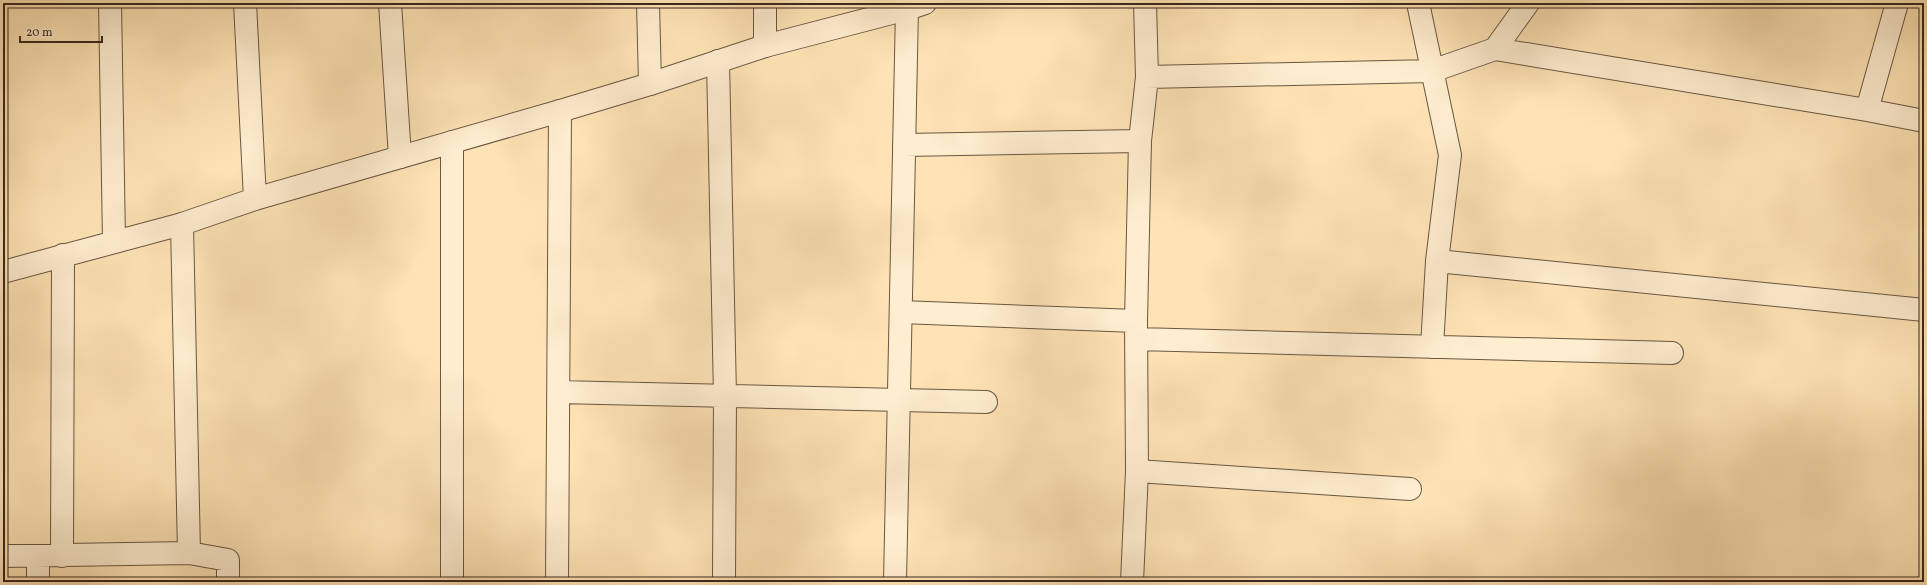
<svg xmlns="http://www.w3.org/2000/svg" width="1927" height="585" font-family="Vollkorn,serif">
<style>
.lines{fill:none;stroke-linecap:round;stroke-linejoin:round}
.minor-casing{stroke:#6a5642;stroke-width:24}
.tertiary-casing{stroke:#6a5642;stroke-width:24}
.minor{stroke:#feedcf;stroke-width:22}
.tertiary{stroke:#feedcf;stroke-width:22}
</style>
<rect width="100%" height="100%" fill="#fee3b5"/>
<filter id="stains"><feTurbulence type="fractalNoise" baseFrequency=".005" numOctaves="4"/><feColorMatrix values="0 0 0 0 .2 0 0 0 0 .09 0 0 0 0 .02 0 0 0 .5 -.17"/></filter>
<radialGradient id="worn" r=".72"><stop offset=".6" stop-color="#630" stop-opacity="0"/><stop offset="1" stop-color="#630" stop-opacity=".3"/></radialGradient>
<g class="lines">
<defs>
<path id="minor" d="M110 3 114 241
M245 3 255 199
M390 3 400 157
M648 3 650 84
M765 3V46
M1418 3 1450 155 1437 261 1432 347
M1495 49 1528 3
M718 61 725 396 724 582
M1147 77 1432 71 1495 49 1867 110 1924 121
M1867 110 1897 3
M904 145 1140 141
M182 224 189 553
M1437 261 1924 310
M901 312 1136 321
M1137 339 1672 353
M559 392 986 402
M1137 471 1410 489
M3 556 189 553 228 560V582
M38 556V582
M62 556 63 255
M452 582V142
M557 582 560 111
M895 582 907 9
M1132 582 1137 471 1136 321 1140 141 1147 77 1145 3"/>
<path id="tertiary" d="M3 272 182 224 255 199 560 111 650 84 765 46 907 9 925 3"/>
</defs>
<use href="#minor" class="minor-casing"/>
<use href="#tertiary" class="tertiary-casing"/>
<use href="#minor" class="minor"/>
<use href="#tertiary" class="tertiary"/>
</g>
<rect width="1927" height="585" fill="none" stroke="#fee3b5" stroke-width="16"/>
<rect x="4" y="4" width="1919" height="577" fill="none" stroke="#38271c" stroke-width="2"/>
<rect x="8" y="8" width="1911" height="569" fill="none" stroke="#38271c"/>
<path d="M20 36v6h82v-6" fill="none" stroke="#38271c" stroke-width="2"/>
<text x="26" y="36" font-size="12" fill="#38271c" stroke="#feedcf" stroke-width="3" paint-order="stroke">20 m</text>
<rect width="100%" height="100%" filter="url(#stains)"/>
<rect width="100%" height="100%" fill="url(#worn)"/>
</svg>
